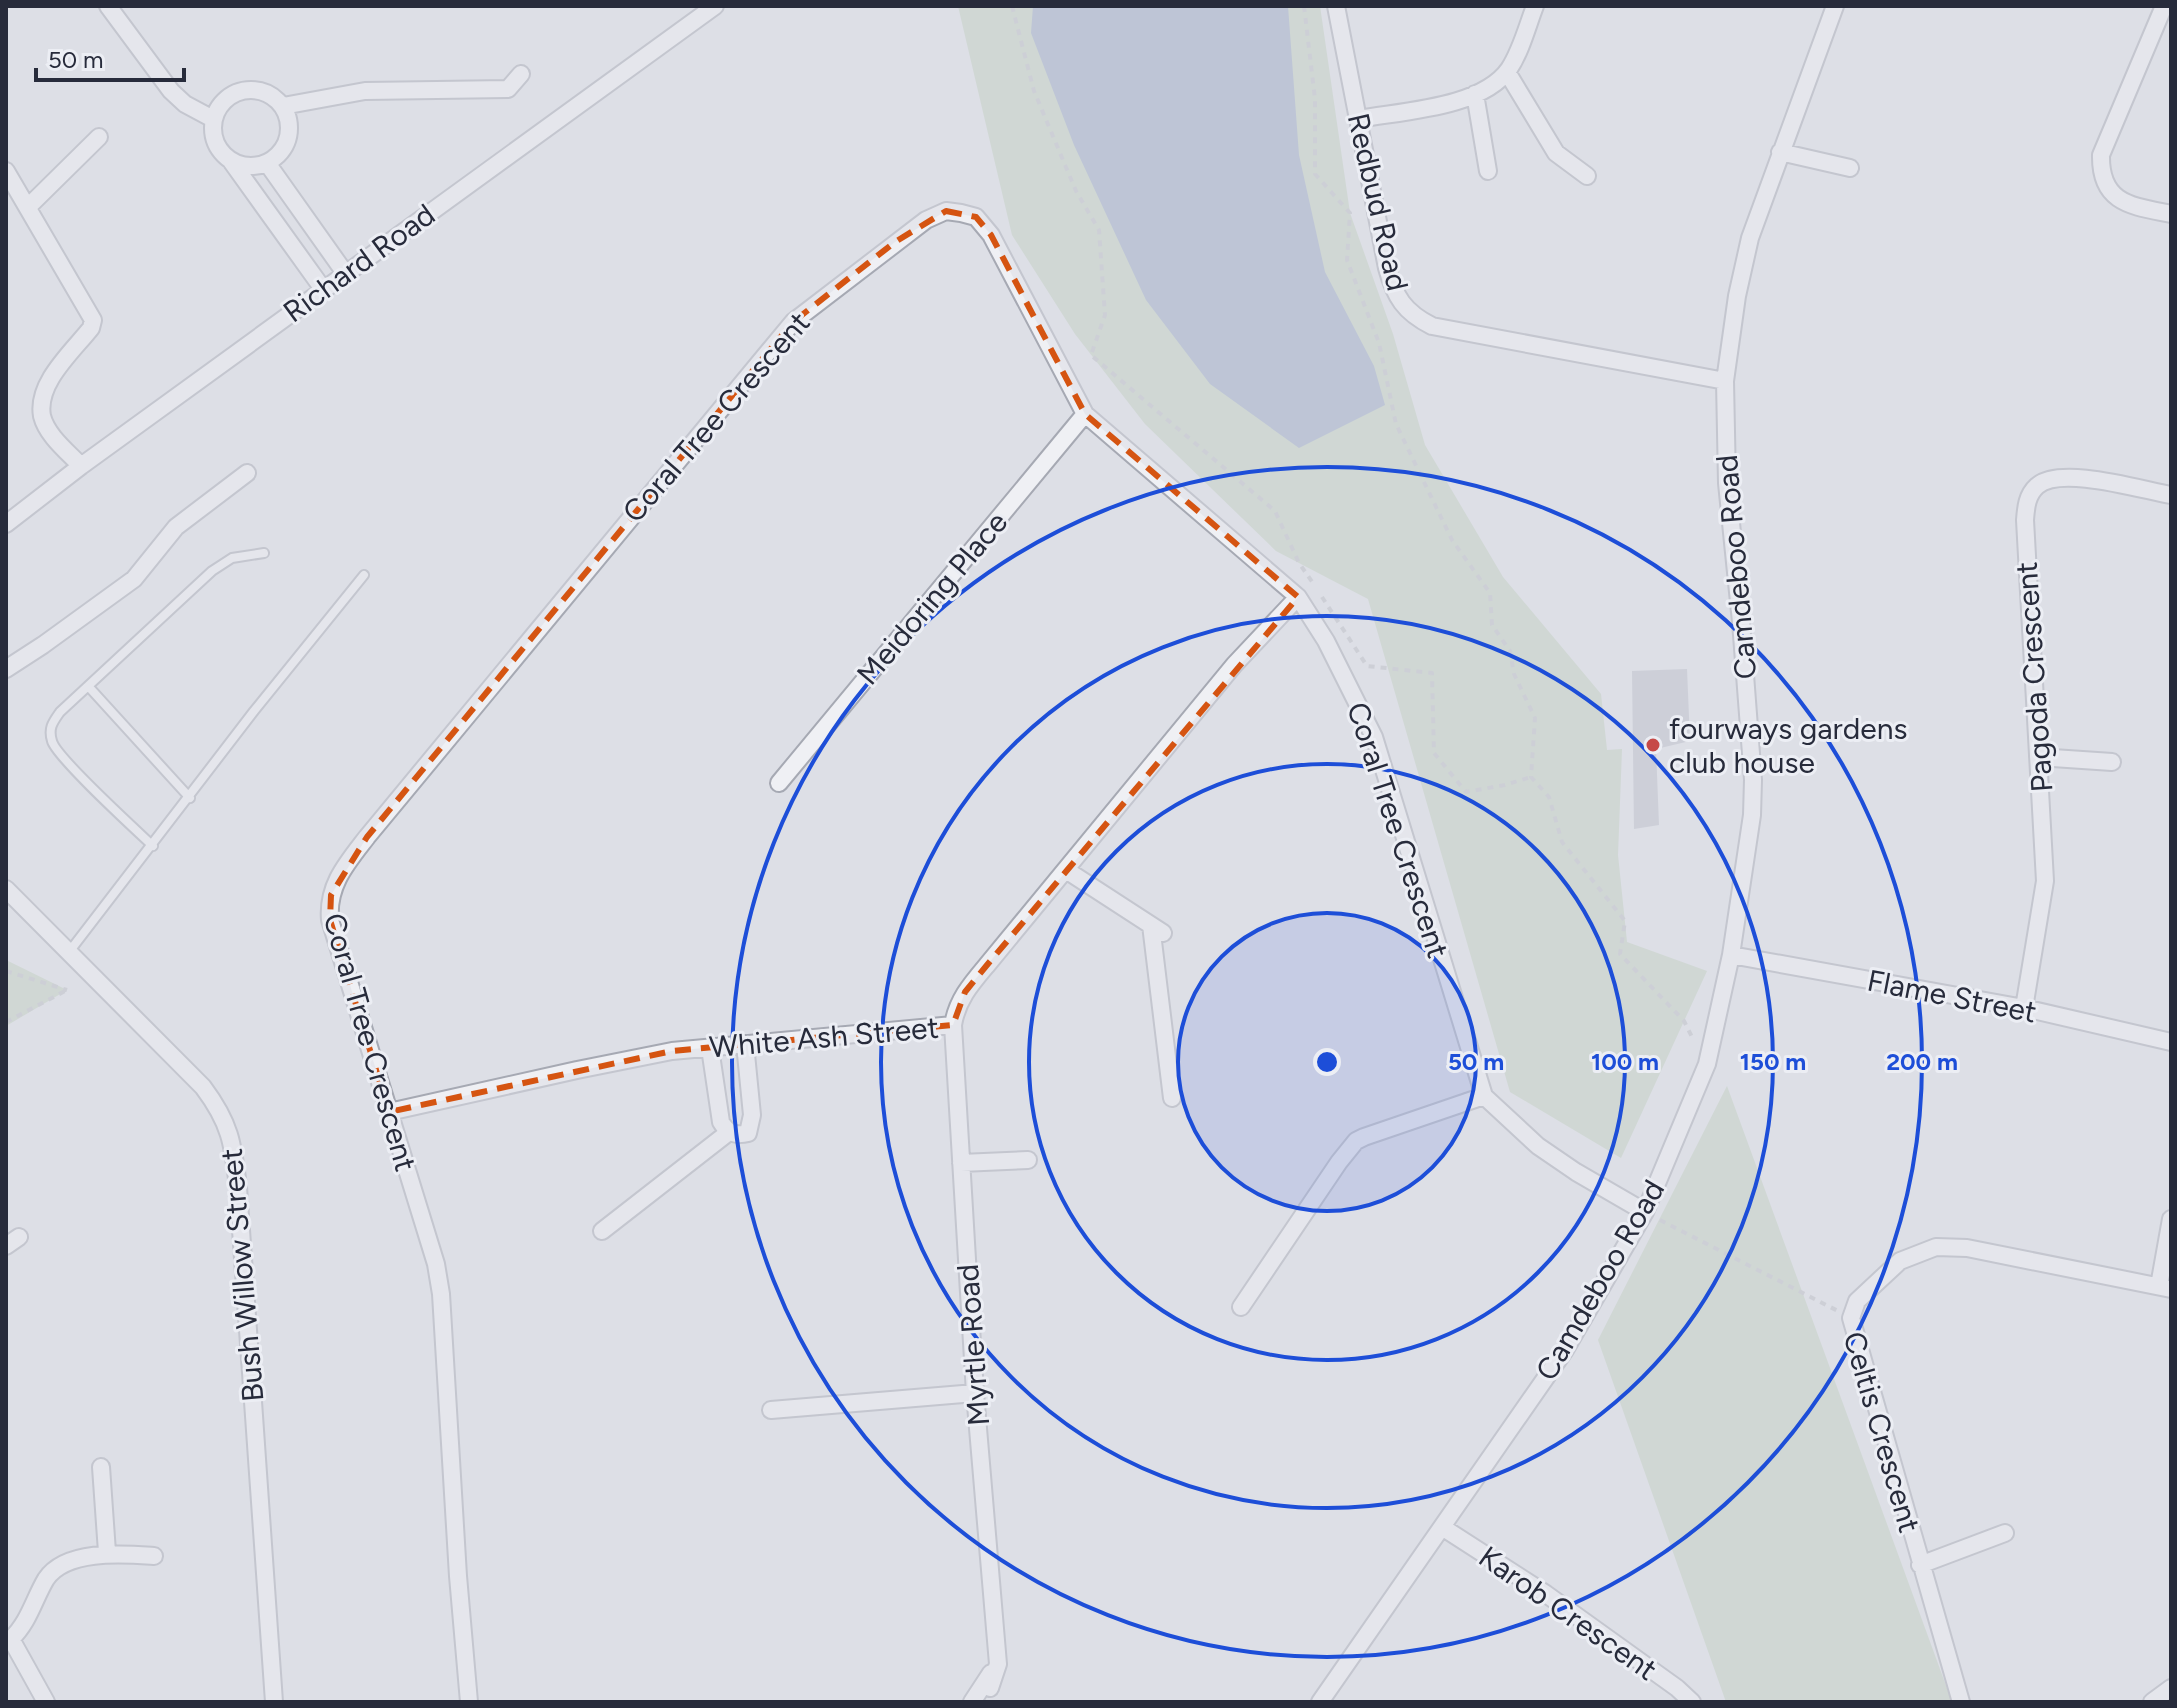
<svg xmlns="http://www.w3.org/2000/svg" width="2177" height="1708" font-family="Figtree,sans-serif">
<style>
.green{fill:#c0cfbe}
.water{fill:#99a7c4}
.building{fill:#babdc8}
.lines{fill:none;stroke-linecap:round;stroke-linejoin:round}
.service-casing{stroke:#a6a9b3;stroke-width:12}
.minor-casing{stroke:#a6a9b3;stroke-width:20}
.path{stroke:#bbbdc4;stroke-width:4;stroke-dasharray:6 6;stroke-linecap:butt}
.service{stroke:#eff0f4;stroke-width:8}
.minor{stroke:#eff0f4;stroke-width:16}
.marked{fill:none;stroke:#d55411;stroke-width:6;stroke-dasharray:16 10;stroke-linejoin:round}
.ring{fill:none;stroke:#1d4ed8;stroke-width:4}
.poi-dot{fill:#c64947;stroke:#eceef4;stroke-width:3}
.labels{text-anchor:middle;dominant-baseline:central;stroke-width:6;stroke-linejoin:round;paint-order:stroke}
.street-label{font-size:30px;fill:#272b3b;stroke:#eceef4}
.poi-label{font-size:30px;fill:#272b3b;stroke:#eceef4;text-anchor:start}
.centre{fill:#1d4ed8;stroke:#eceef4;stroke-width:4}
.ring-label{font-size:24px;text-anchor:middle;font-weight:bold;fill:#1d4ed8;stroke:#eceef4;stroke-width:6;stroke-linejoin:round;paint-order:stroke}
</style>
<rect width="100%" height="100%" fill="#dddfe6"/>
<path class="green" d="M958 6H1320L1350 213 1393 334 1425 445 1503 577 1601 694 1607 750 1622 749 1618 855 1627 942 1707 971 1621 1158 1510 1092 1368 599 1276 551 1145 424 1075 334 1012 235Z
M6 960 67 990 6 1026Z
M1727 1086 1952 1702H1726L1598 1340Z"/>
<path class="water" d="M1033 6H1288L1299 155 1325 272 1374 366 1385 405 1299 448 1210 384 1146 300 1074 145 1031 33Z"/>
<path class="building" d="M1687 669 1690 741 1656 749 1659 825 1634 829 1632 671Z"/>
<g class="lines">
<defs>
<path id="service" d="M88 686 190 798
M153 846C136 830 56 757 52 741 48 728 53 722 60 712L212 571 232 558 264 553
M69 952 254 711 364 575"/>
<path id="minor" d="M108 6 171 91 185 104 213 119
M1336 6 1387 268C1395 297 1404 312 1432 326L1725 381
M2164 6 2101 155C2100 204 2132 206 2171 214
M1507 72 1556 153 1587 176
M213 128a38 38 0 1 1 76 0a38 38 0 1 1-76 0Z
M1475 94 1488 171
M283 106 365 91 508 89 521 74
M1359 119C1402 111 1482 108 1509 69 1521 51 1527 27 1535 6
M1780 152 1850 168
M231 161 323 289
M267 163 345 273
M6 171 93 320 91 328C73 351 36 383 42 416 47 436 68 452 81 466
M28 207 99 137
M6 524 81 466 715 6
M6 669 43 645 134 579 176 527 247 473
M2038 757 2112 762
M779 783 1085 414
M1066 870 1163 933
M6 889 203 1087C230 1123 233 1143 238 1187L274 1702
M1151 925 1172 1098
M1731 955 2024 1008 2171 1042
M2024 1008 2045 881 2025 520C2026 507 2027 495 2037 486 2060 465 2142 490 2171 495
M953 1025 975 1393 998 1664 990 1688 998 1664
M710 1048 721 1122C728 1134 736 1136 748 1133L752 1115 745 1044
M389 1112 577 1070 672 1051 953 1025C957 1000 971 984 987 965L1234 665 1298 597
M961 1163 1028 1160
M602 1231 729 1132
M6 1246 19 1237
M2159 1286 2171 1219
M1241 1307 1339 1162 1356 1141 1364 1137 1484 1096
M771 1410 975 1393
M101 1467 107 1552
M1442 1527 1546 1594 1677 1688 1692 1702
M1920 1565 2005 1533
M6 1639H11C29 1622 34 1599 46 1579 66 1549 124 1554 154 1556
M11 1639 46 1702
M469 1702 458 1576 441 1294 436 1264 330 920C327 885 347 863 367 837L793 322 926 220 946 211 961 213 976 217 991 235 1085 414 1298 597 1326 641 1374 737 1484 1096 1538 1146 1576 1172 1645 1212
M972 1702 991 1673
M1320 1702 1565 1350 1645 1212 1707 1064 1731 955 1752 815 1753 780 1741 622 1727 483 1725 381 1737 296 1750 238 1835 6
M1961 1702 1851 1318 1857 1301 1900 1261 1936 1247 1967 1248 2171 1289
M2152 1702 2171 1688"/>
</defs>
<use href="#service" class="service-casing"/>
<use href="#minor" class="minor-casing"/>
<path class="path" d="M1012 6 1034 91 1076 191 1099 230 1105 315 1091 355 1275 511 1299 563 1315 586
M1304 6 1315 99V174L1350 213 1347 260 1379 343 1396 424 1452 540 1490 593 1492 625 1510 651 1514 674 1535 718 1531 777 1549 797 1562 842 1625 921 1620 954 1684 1021 1693 1039
M1322 597 1367 666 1432 673 1434 753 1466 792 1505 785 1531 777
M6 971 67 990
M6 1022 67 990
M1660 1220 1838 1311"/>
<use href="#service" class="service"/>
<use href="#minor" class="minor"/>
</g>
<path d="M0 0H2177V1708H0ZM946 211 976 217 991 235 1085 414 1298 597 987 965 965 992 953 1025 672 1051 389 1112 330 920 331 895 367 837 793 322 895 242Z" fill="#dddfe6" fill-opacity=".55" fill-rule="evenodd"/>
<path class="marked" d="M946 211 976 217 991 235 1085 414 1298 597 987 965 965 992 953 1025 672 1051 389 1112 330 920 331 895 367 837 793 322 895 242Z"/>
<circle cx="1327" cy="1062" r="149" fill="#1d4ed8" fill-opacity=".12"/>
<g class="ring">
<circle cx="1327" cy="1062" r="149"/>
<circle cx="1327" cy="1062" r="298"/>
<circle cx="1327" cy="1062" r="446"/>
<circle cx="1327" cy="1062" r="595"/>
</g>
<circle class="poi-dot" cx="1653" cy="745" r="8"/>
<g class="labels">
<g class="street-label">
<text transform="translate(1378 202) rotate(77)">Redbud Road</text>
<text transform="translate(359 263) rotate(-36)">Richard Road</text>
<text transform="translate(716 417) rotate(-49)">Coral Tree Crescent</text>
<text transform="translate(1736 567) rotate(-95)">Camdeboo Road</text>
<text transform="translate(932 598) rotate(-50)">Meidoring Place</text>
<text transform="translate(2034 677) rotate(-94)">Pagoda Crescent</text>
<text transform="translate(1398 830) rotate(72)">Coral Tree Crescent</text>
<text transform="translate(1952 996) rotate(11)">Flame Street</text>
<text transform="translate(824 1037) rotate(-5)">White Ash Street</text>
<text transform="translate(370 1042) rotate(74)">Coral Tree Crescent</text>
<text transform="translate(242 1275) rotate(-95)">Bush Willow Street</text>
<text transform="translate(1600 1280) rotate(-60)">Camdeboo Road</text>
<text transform="translate(973 1345) rotate(-94)">Myrtle Road</text>
<text transform="translate(1882 1432) rotate(74)">Celtis Crescent</text>
<text transform="translate(1568 1613) rotate(35)">Karob Crescent</text>
</g>
<g class="poi-label">
<text x="1669" y="728">fourways gardens<tspan x="1669" dy="34">club house</tspan></text>
</g>
</g>
<circle cx="1327" cy="1062" r="12" class="centre"/>
<g class="ring-label">
<text x="1476" y="1070">50 m</text>
<text x="1625" y="1070">100 m</text>
<text x="1773" y="1070">150 m</text>
<text x="1922" y="1070">200 m</text>
</g>
<rect width="2177" height="1708" fill="none" stroke="#272b3b" stroke-width="16"/>
<path d="M36 68v12h148v-12" fill="none" stroke="#272b3b" stroke-width="4"/>
<text x="48" y="68" font-size="24" fill="#272b3b" stroke="#eceef4" stroke-width="6" paint-order="stroke">50 m</text>
</svg>
